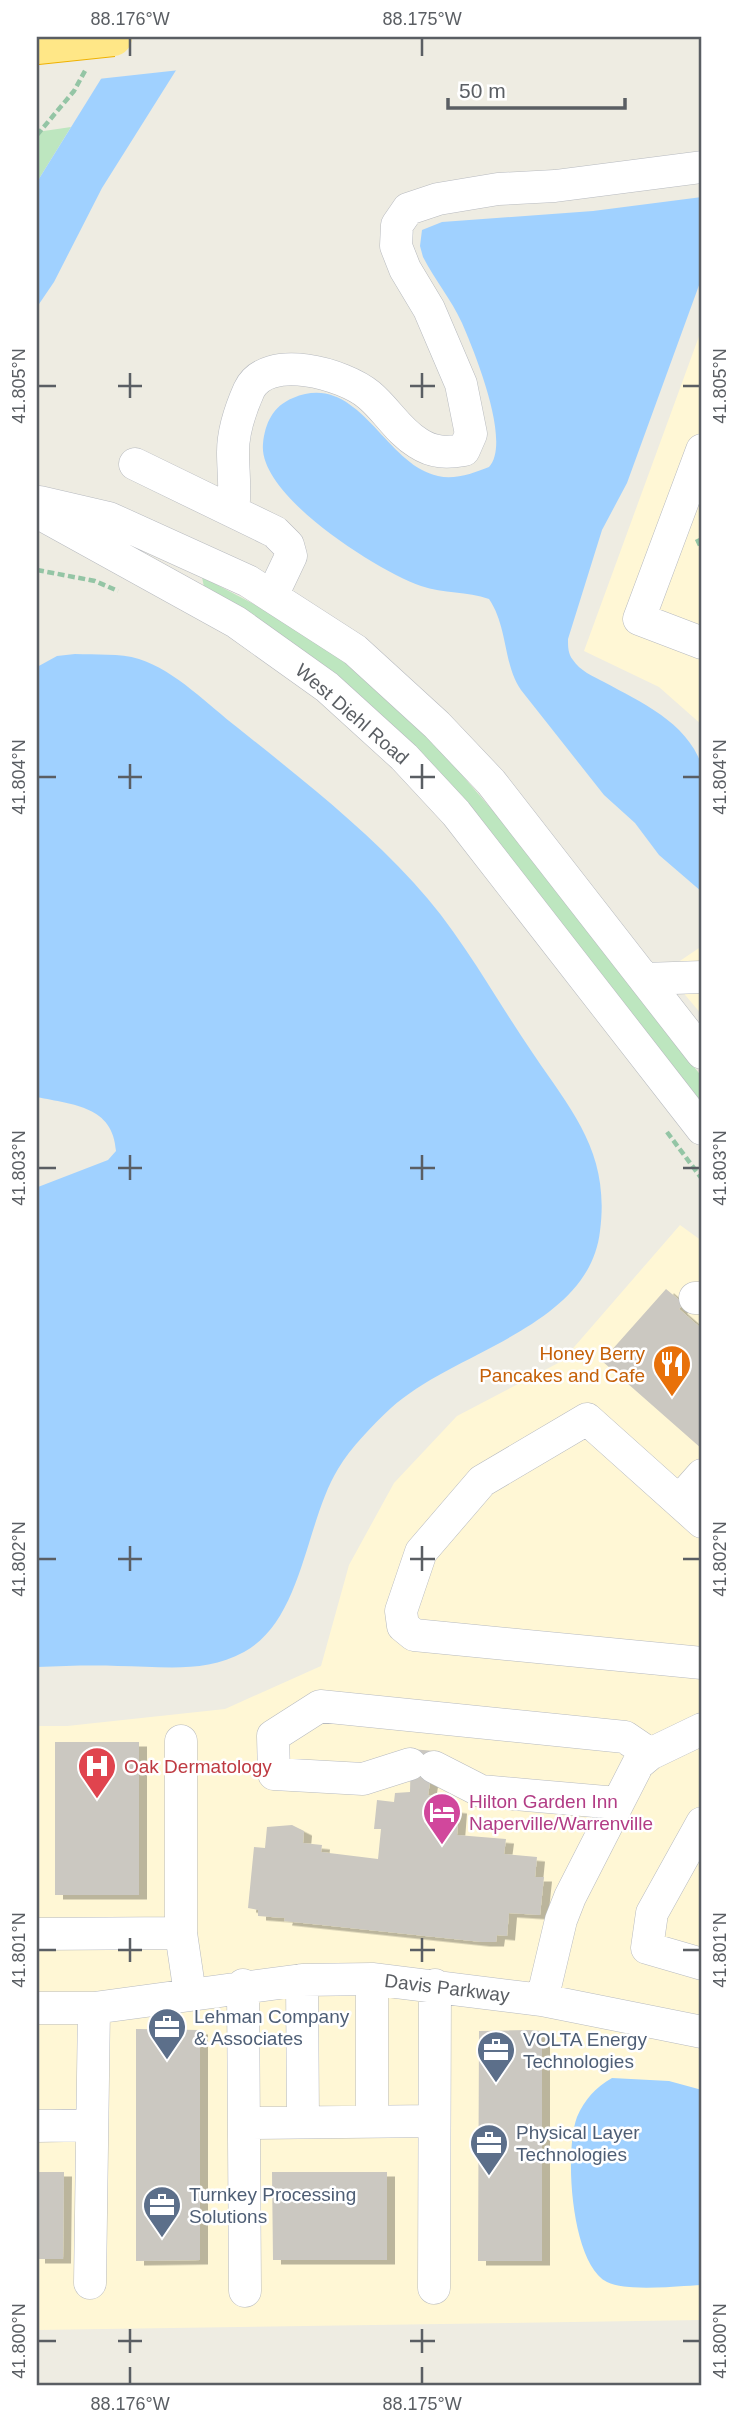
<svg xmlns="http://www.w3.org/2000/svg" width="739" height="2423" font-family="Arial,sans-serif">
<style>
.commercial{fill:#fff7d5}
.green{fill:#bde6bf}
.water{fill:#a0d1ff}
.pier{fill:#eeece2}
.building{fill:#cbc8c1;filter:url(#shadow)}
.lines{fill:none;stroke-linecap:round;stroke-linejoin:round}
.minor-casing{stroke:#b7babf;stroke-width:33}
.path{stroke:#94c5a5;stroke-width:4.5;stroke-dasharray:7 3.5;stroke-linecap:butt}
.minor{stroke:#fff;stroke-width:32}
.highway-bridge-casing{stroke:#efb100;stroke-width:40;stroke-linecap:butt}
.highway-bridge{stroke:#ffe787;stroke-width:38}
.ticks{fill:none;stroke:#5a5e63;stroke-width:2.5}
.labels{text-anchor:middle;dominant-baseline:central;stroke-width:5;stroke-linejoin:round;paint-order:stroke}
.street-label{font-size:19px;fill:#5a5e63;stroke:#fff}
.food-label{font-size:19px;fill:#c56008;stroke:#fff;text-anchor:end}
.health-label{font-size:19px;fill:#be3a42;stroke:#fff;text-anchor:start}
.hotel-label{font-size:19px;fill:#b23c85;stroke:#fff;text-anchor:start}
.service-label{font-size:19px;fill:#4e5e75;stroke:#fff;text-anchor:start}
.neatline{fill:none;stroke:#5a5e63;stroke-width:2.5}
.ticks-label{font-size:18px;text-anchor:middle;fill:#5a5e63}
</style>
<defs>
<filter id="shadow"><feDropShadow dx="8" dy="4.5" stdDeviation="0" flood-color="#0004"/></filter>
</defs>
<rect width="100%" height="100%" fill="#eeece2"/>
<path class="commercial" d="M702 328V725L659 687 584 651Z
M702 946V1015L665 971Z
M680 1225 702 1241V2320L37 2330V1726H67L225 1709 321 1666 349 1565 394 1483 457 1416 562 1361Z"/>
<path class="green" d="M71 127 37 182V132Z
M202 577 263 609 338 657 426 733 517 839 702 1077V1109L551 914 204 587Z"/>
<path class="water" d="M127 37 185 56 102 188 54 282 37 307V182Z
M702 197V277L627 483 602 530 568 639C568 647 568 654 573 660 579 670 594 677 604 682 642 703 687 722 702 766V892L659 855 635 823 604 795 521 690C503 664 508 627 489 599 467 591 444 594 421 586 378 571 258 496 263 444 265 423 273 406 293 398 359 370 384 465 438 476 455 480 474 473 489 467 512 442 474 351 462 323 451 299 435 280 423 257L420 246 422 230 442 222 593 211Z
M75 654C95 655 120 653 139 659 176 671 208 705 238 728 299 777 361 825 414 883 462 935 494 997 534 1055 574 1114 610 1154 600 1231 589 1328 453 1351 391 1408 373 1425 351 1447 338 1469 305 1523 303 1620 244 1652 204 1674 161 1666 118 1666 91 1665 64 1666 37 1667V1193L38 1187 108 1160 116 1151C113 1106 74 1105 37 1097V667L57 656Z
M612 2078 669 2081 702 2090V2285C678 2286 627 2292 607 2282 571 2264 564 2152 577 2117 585 2099 595 2088 612 2078Z"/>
<path class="pier" d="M123 37H200L180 70 98 79Z"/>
<path class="building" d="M666 1289 684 1304 679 1309 702 1329V1449L602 1361Z
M55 1742H139V1895H55Z
M411 1749 435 1751 428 1795 442 1798V1807L459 1809 457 1835 506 1839 504 1854 537 1857 535 1877H544L540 1915 509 1913 507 1936 497 1935 496 1942H482L284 1921 285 1918 258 1916V1910L248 1908 254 1847 265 1848 267 1827 292 1825 304 1831 303 1843 322 1845 321 1852 378 1859 381 1829H374L377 1800 394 1802 395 1793 410 1792Z
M136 2029 200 2030V2260L136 2261Z
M529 2030 542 2031V2261H478L479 2031Z
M37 2172H64L63 2259H37Z
M272 2172H387V2260H273Z"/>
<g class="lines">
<defs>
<path id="minor" d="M702 450 639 619 702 643
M135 464 275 532 288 545 291 556 272 596
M40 502 109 518 248 581 355 650 437 725 491 782 702 1053
M233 511C236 491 233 472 233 452 233 432 241 408 249 390 267 352 344 374 369 395 387 410 398 431 418 443 433 453 447 453 464 450L471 434 461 384 429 309 405 269 396 246 397 225 408 209 438 199 498 189 555 186 702 167
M37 512 236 622 327 687 404 757 456 813 702 1129
M645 979 702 977
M695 1298H702
M679 1501 702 1475
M702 1522 587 1419 482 1481 421 1552 401 1611 403 1626 414 1635 702 1663
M410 1764 363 1779 274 1774 273 1736 320 1706 625 1737 650 1754
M434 1767 481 1791 617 1803
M702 1823 652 1913 647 1948 702 1964
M181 1933 190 1994
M37 1934 181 1933V1741
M372 1979V2121
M302 1980 303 2122
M243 1985 245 2291
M542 2000 561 1920 570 1897 638 1764 650 1754 702 1729
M37 2008H94L302 1980 372 1979 542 2000 702 2032
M244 2123 434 2121
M37 2126 92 2125
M90 2283 94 2008
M434 2288 435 1985"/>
</defs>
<use href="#minor" class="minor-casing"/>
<path class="path" d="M37 135 74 91 86 69
M697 539 702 550
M37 570 95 581 118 591
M667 1132 702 1179"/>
<use href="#minor" class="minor"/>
<defs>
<path id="highway-bridge" d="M37 45 113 37"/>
</defs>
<use href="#highway-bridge" class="highway-bridge-casing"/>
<use href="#highway-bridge" class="highway-bridge"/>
</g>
<path class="ticks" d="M130 38V56M422 38V56M130 373V398M422 373V398M38 386H56M118 386H142M410 386H435M683 386H700M130 764V789M422 764V789M38 777H56M118 777H142M410 777H435M683 777H700M130 1155V1180M422 1155V1180M38 1168H56M118 1168H142M410 1168H435M683 1168H700M130 1546V1571M422 1546V1571M38 1559H56M118 1559H142M410 1559H435M683 1559H700M130 1938V1962M422 1938V1962M38 1950H56M118 1950H142M410 1950H435M683 1950H700M130 2329V2353M422 2329V2353M38 2341H56M118 2341H142M410 2341H435M683 2341H700M130 2367V2384M422 2367V2384"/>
<defs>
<symbol id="restaurant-pin" viewBox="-11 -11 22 30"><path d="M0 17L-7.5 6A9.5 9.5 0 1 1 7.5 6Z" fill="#e8710a" stroke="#fff"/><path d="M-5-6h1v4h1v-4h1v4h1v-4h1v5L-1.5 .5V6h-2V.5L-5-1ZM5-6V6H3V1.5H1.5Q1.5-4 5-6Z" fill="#fff"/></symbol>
<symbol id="hospital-pin" viewBox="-11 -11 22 30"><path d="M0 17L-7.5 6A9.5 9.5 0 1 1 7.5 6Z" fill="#e0444e" stroke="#fff"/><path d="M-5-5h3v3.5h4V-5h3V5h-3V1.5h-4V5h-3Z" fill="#fff"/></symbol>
<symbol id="hotel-pin" viewBox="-11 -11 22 30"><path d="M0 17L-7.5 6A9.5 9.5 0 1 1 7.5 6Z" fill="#d1479c" stroke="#fff"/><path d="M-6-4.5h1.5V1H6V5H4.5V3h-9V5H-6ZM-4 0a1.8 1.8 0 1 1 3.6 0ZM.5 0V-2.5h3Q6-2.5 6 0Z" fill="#fff"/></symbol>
<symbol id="office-pin" viewBox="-11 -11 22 30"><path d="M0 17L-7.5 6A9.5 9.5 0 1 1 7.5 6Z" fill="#5c6f8a" stroke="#fff"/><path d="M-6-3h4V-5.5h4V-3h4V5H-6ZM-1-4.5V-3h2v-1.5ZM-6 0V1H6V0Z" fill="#fff"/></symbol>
</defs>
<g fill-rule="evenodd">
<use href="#restaurant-pin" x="650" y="1342" width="44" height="60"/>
<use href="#hospital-pin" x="75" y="1744" width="44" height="60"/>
<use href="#hotel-pin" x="420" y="1790" width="44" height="60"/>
<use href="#office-pin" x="145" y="2005" width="44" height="60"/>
<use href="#office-pin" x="474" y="2028" width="44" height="60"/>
<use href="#office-pin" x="467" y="2121" width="44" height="60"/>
<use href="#office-pin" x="140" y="2183" width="44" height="60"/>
</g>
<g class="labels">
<g class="street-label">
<text transform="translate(352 714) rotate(41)">West Diehl Road</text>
<text transform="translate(447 1988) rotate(7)">Davis Parkway</text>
</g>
<g class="food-label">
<text x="645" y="1353">Honey Berry<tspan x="645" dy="22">Pancakes and Cafe</tspan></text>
</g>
<g class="health-label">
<text x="124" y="1766">Oak Dermatology</text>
</g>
<g class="hotel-label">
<text x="469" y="1801">Hilton Garden Inn<tspan x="469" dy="22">Naperville/Warrenville</tspan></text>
</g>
<g class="service-label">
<text x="194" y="2016">Lehman Company<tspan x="194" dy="22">&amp; Associates</tspan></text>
<text x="523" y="2039">VOLTA Energy<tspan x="523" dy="22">Technologies</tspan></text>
<text x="516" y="2132">Physical Layer<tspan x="516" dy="22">Technologies</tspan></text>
<text x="189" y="2194">Turnkey Processing<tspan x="189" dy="22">Solutions</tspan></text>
</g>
</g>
<rect width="739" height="2423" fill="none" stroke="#ffffff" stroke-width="77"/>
<path d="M448 98v10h177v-10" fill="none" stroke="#5a5e63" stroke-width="3.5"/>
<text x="459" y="98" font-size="21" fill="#5a5e63" stroke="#ffffff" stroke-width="5" paint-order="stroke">50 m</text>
<rect x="38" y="38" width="662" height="2346" class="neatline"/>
<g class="ticks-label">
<text x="130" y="25">88.176°W</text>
<text x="422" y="25">88.175°W</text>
<text transform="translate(19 386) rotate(-90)" y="6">41.805°N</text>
<text transform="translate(720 386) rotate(-90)" y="6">41.805°N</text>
<text transform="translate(19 777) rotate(-90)" y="6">41.804°N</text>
<text transform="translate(720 777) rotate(-90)" y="6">41.804°N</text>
<text transform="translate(19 1168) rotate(-90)" y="6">41.803°N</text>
<text transform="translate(720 1168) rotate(-90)" y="6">41.803°N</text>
<text transform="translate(19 1559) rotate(-90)" y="6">41.802°N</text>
<text transform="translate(720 1559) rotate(-90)" y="6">41.802°N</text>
<text transform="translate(19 1950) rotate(-90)" y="6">41.801°N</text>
<text transform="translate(720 1950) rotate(-90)" y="6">41.801°N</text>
<text transform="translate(19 2341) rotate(-90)" y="6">41.800°N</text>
<text transform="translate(720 2341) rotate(-90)" y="6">41.800°N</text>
<text x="130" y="2410">88.176°W</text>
<text x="422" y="2410">88.175°W</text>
</g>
</svg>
